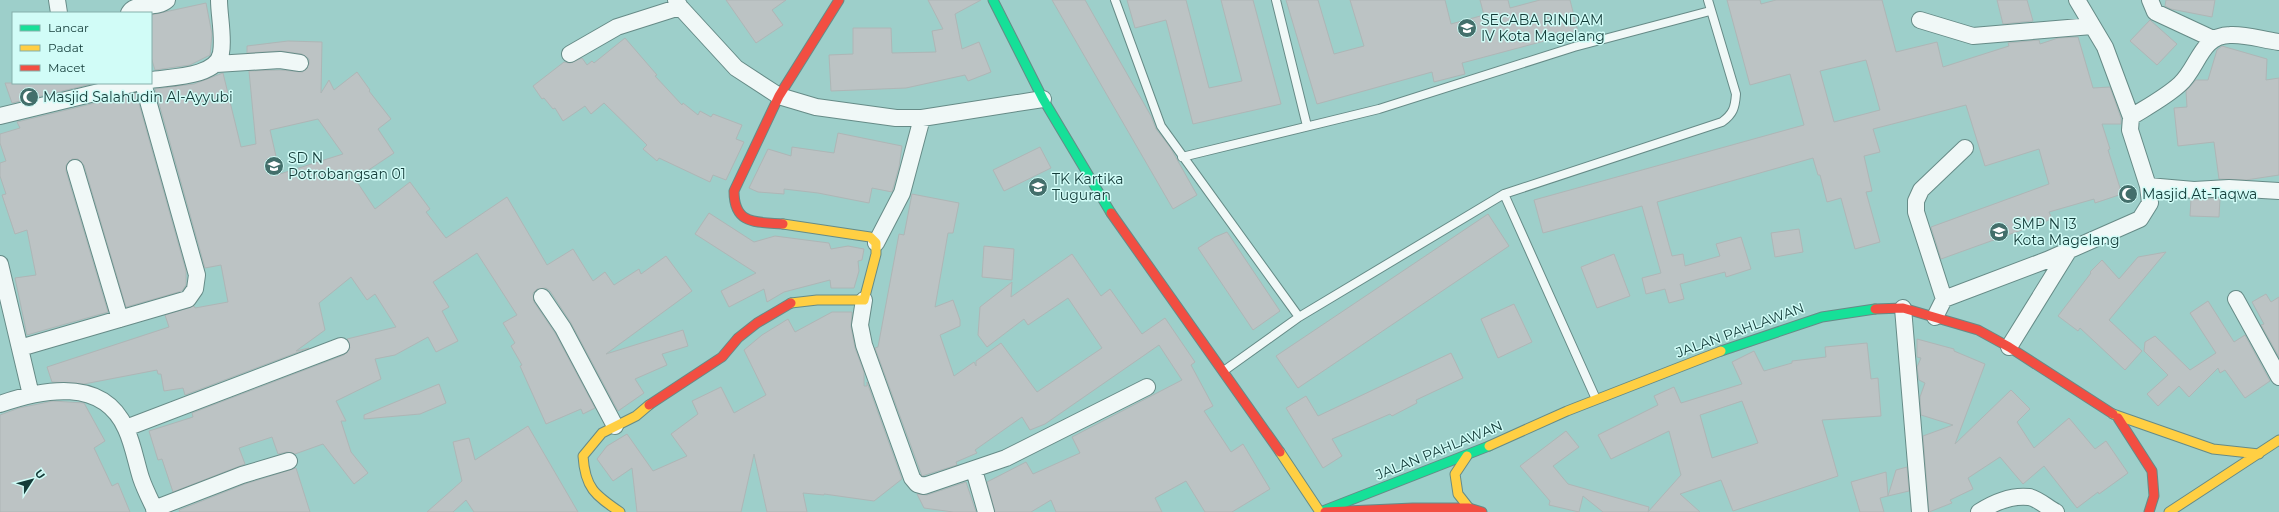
<svg xmlns="http://www.w3.org/2000/svg" width="2279" height="512" font-family="Montserrat,sans-serif">
<style>
.building{fill:#bcc3c4;stroke:#aeb6b6;fill-rule:evenodd}
.lines{fill:none;stroke-linecap:round;stroke-linejoin:round}
.lane-casing{stroke:#668b87;stroke-width:10}
.street-casing{stroke:#668b87;stroke-width:18}
.fast-casing{stroke:#668b87;stroke-width:11}
.slow-casing{stroke:#668b87;stroke-width:11}
.jam-casing{stroke:#668b87;stroke-width:11}
.lane{stroke:#f0f8f7;stroke-width:8}
.street{stroke:#f0f8f7;stroke-width:16}
.fast{stroke:#16e098;stroke-width:9}
.slow{stroke:#ffcf43;stroke-width:9}
.jam{stroke:#f24e42;stroke-width:9}
.labels{text-anchor:middle;dominant-baseline:central;stroke-width:3;stroke-linejoin:round;paint-order:stroke}
.poi-label{font-size:14px;fill:#133b38;stroke:#d1fcf7;text-anchor:start}
.street-label{font-size:14px;fill:#133b38;stroke:#d1fcf7}
</style>
<rect width="100%" height="100%" fill="#9dcfca"/>
<path class="building" d="M726 0H786L772 10 783 25 756 43Z
M928 0H981L955 14 962 49 979 42 991 72 968 81 965 75 906 88 831 91 829 55 853 54V28H891L892 53 936 52 932 31 943 29Z
M1052 0H1085L1151 116 1156 129 1170 147 1197 195 1173 209Z
M1127 0H1186L1209 88 1242 81 1221 0H1253L1281 104 1193 124 1166 20 1135 28Z
M1286 0H1318L1334 54 1364 46 1350 0H1445L1451 24 1484 15 1480 0H1508L1510 8 1540 0H1570L1578 32 1462 63 1465 74 1434 82 1432 72 1317 104Z
M1727 0H1760L1761 4 1776 0H1882L1896 52 1937 42 1943 67 2009 46 2008 43 2039 40 2040 44 2058 38 2078 37 2093 88 2110 87 2121 118V124H2102L2110 149 2108 150 2122 194 2095 203 2094 199 2049 212 2052 219 1941 259 1931 227 2049 184 2039 149 1985 166 1966 105 1873 129 1880 152 1864 156 1872 191 1866 192 1880 242 1855 249 1841 198 1827 202 1820 175H1818L1813 158 1657 202 1672 256 1683 254 1685 266 1720 256 1716 244 1741 237 1751 269 1726 277 1725 272 1680 284 1684 299 1669 303 1665 289 1646 294 1642 278 1661 273 1642 206 1543 233 1534 200 1804 125 1790 74 1750 85ZM1866 60 1880 110 1834 122 1820 71Z
M1997 0H2027L2033 21 2003 24Z
M2166 0H2215L2212 17 2171 9 2165 6Z
M206 3 212 34 210 55 190 65 155 70 151 57V15Z
M2150 20 2177 44 2157 65 2130 41Z
M625 38 657 75 655 76 682 105 683 103 698 115 700 111 711 117 713 114 742 125 736 139 744 142 726 180 713 175 710 182 659 158 657 161 643 149 647 145 604 103 591 114 585 106 563 121 555 108 553 109 544 98 542 99 533 86 564 62 570 63 582 58 587 65 592 61 594 63Z
M288 41 322 42 321 93 329 80 334 90 357 72 370 90 369 91 391 119 378 129 394 153 355 179 375 209 410 182 430 209 426 212 446 238 507 197 547 265 573 249 593 281 605 272 614 285 639 269 641 274 666 256 692 291 606 354 683 330 688 346 662 354 667 365 635 379 644 393 618 411 571 323 550 291 546 288 537 289 533 293 534 302 555 333 595 408 583 414 581 409 546 424 520 366 522 365 511 346 515 343 503 323 517 315 477 253 433 282 449 307 442 311 458 341 436 352 428 337 395 355 375 359 381 379 336 401 346 421H341L351 452 368 473 354 484 323 444 295 454 287 452 278 454 272 437 239 448 245 464 173 492 162 459 158 460 149 431 193 417 192 413 344 355 350 348 347 339 396 327 375 294 367 300 351 277 319 303 325 330 296 351 309 348 185 395 183 388 164 391 161 374H158L157 370 84 384 52 382 47 367 169 327 165 315 194 306 195 308 228 302 221 265 205 268 155 89 194 84 223 73 241 147 256 144 249 71 280 70 303 72 309 64V59L302 54 280 51 247 53V46ZM318 119 343 154 280 174 270 130Z
M2222 46 2267 59 2266 80 2279 78V175L2246 180 2219 179 2214 142 2178 146 2174 108 2187 107 2186 91 2196 80H2208L2217 50Z
M5 83H96L12 103Z
M136 93 186 271V285L182 291 126 307 84 165 78 159H72L66 165V171L108 312 27 335 15 278 36 275 27 230 15 234 2 195 6 194 0 176V163L6 161 0 143V134L20 128 17 122Z
M838 133 902 146 899 167 892 192 872 188 869 203 818 193 784 189V194L758 192 749 188 768 149 791 156 792 147 834 153Z
M1040 147 1051 168 1004 191 993 170Z
M912 194 959 203 953 233H948L935 307 953 300 960 320V326L940 335 954 376 974 362 976 366V361L1001 343 1037 392 1102 348 1068 298 1028 325 1024 319 987 347 978 335 980 307 1012 282 1011 297 1072 254 1101 296 1110 289 1142 334 1165 318 1195 362 1191 365 1213 406 1204 411 1231 452 1243 444 1270 489 1232 512H1205L1186 481 1155 498 1162 512H1056L1051 500 1031 512H995L987 482 1026 462 1033 474 1080 453 1072 437 1182 380 1159 345 1045 424 1030 430 1022 417 975 450 977 453 956 462 957 465 922 476 875 348 878 347 899 234 904 235Z
M2220 198 2219 217 2190 216 2191 199Z
M709 213 754 242 775 236 829 243 831 249 848 246 864 249 862 260 858 261 859 271 854 288H831L830 280 784 292 767 302 764 289 729 307 721 291 756 273 695 234Z
M1488 214 1509 246 1298 388 1276 356Z
M1799 229 1803 252 1775 257 1771 233Z
M1227 232 1280 311 1253 330 1198 248 1215 237Z
M984 246 1014 249 1012 280 982 277Z
M2166 252 2109 320 2142 351 2125 370 2080 328 2078 331 2058 316 2091 273 2090 272 2102 260 2119 279 2138 257Z
M1614 254 1630 296 1597 308 1581 267Z
M2266 294 2271 302 2279 297V357L2261 325 2264 324 2252 302Z
M2208 301 2234 342 2245 335 2270 381 2245 398 2225 370 2220 373 2218 368 2189 397 2179 386 2158 406 2147 394 2168 375 2144 351 2145 342 2155 336 2190 370 2216 353 2190 313Z
M1514 304 1532 342 1498 358 1481 319Z
M832 312H852L851 327 855 348 864 372V386H867V382L902 479 874 501 824 494V495L803 493 807 512H767L754 454 741 512H637L632 468 613 481 597 459 607 446 627 434 653 471 687 456 671 434 698 414 692 401 721 387 734 413 766 395 744 350 762 335 788 319 795 332Z
M1917 339 1954 349V351L1985 364 1955 444 2011 390 2030 409 2017 422 2034 448 2069 418 2095 449 2106 441 2128 473 2099 494 2098 492 2077 508 2044 466 2023 484 2000 457 1968 478 1973 489 1950 500 1952 503 1929 512 1923 436 1953 425 1921 415 1920 397 1925 383 1919 380 1917 367 1921 358 1917 357Z
M1867 343 1871 379 1878 378 1881 416 1822 420 1838 476 1733 511 1721 480 1680 494 1700 512H1648L1681 475 1669 431 1611 459 1598 435 1658 405 1654 396 1674 387 1681 403 1742 384 1732 362 1754 351 1764 371 1792 363V361L1826 357 1825 347ZM1742 401 1758 443 1712 458 1700 415Z
M1451 353 1463 378 1416 400 1417 403 1392 416 1390 414 1332 439 1342 456 1323 468 1286 408 1306 396 1318 416Z
M439 384 446 403 420 414 364 419V415Z
M53 401 84 403 105 441 94 448 112 486 118 483 130 512H0V415L19 408Z
M528 426 578 512H474L466 500 453 512H427L462 481 453 442 469 438 475 460Z
M1566 431 1579 447 1553 466 1568 484 1649 507 1648 512H1603L1583 496 1579 512 1549 505 1550 501 1520 466Z
M1907 467 1909 491 1888 496 1896 470Z
M296 468 310 512H180L179 510 245 484Z
M1886 472 1888 496 1880 498 1884 512H1860L1851 482Z
M966 482 976 512H953L924 508 917 494 927 495Z"/>
<g class="lines">
<defs>
<path id="lane" d="M1115 0 1161 126 1299 317 1225 370
M1276 0 1307 126
M1182 157 1379 109 1574 47 1710 11
M1504 194 1596 399
M1299 317 1504 194 1722 122C1733 114 1735 108 1736 94L1708 0"/>
<path id="street" d="M57 0 59 13
M676 0 680 7 736 68 779 96 816 107 896 118H922L1043 99
M2150 0 2155 12 2213 39
M129 13C136 1 156 10 167 0
M1920 20 1973 36 2092 26
M570 54 617 27 680 7
M216 64 280 60 300 63
M151 80C171 77 217 77 221 53 224 38 219 15 219 0
M0 116 136 83
M2131 117C2147 107 2166 97 2180 84 2198 68 2201 35 2230 35 2246 34 2263 40 2279 42
M75 168 120 319
M2148 186 2194 190 2229 188 2279 191
M876 243 902 193 922 118
M0 264 31 395
M542 297 563 328 615 426
M1944 299 1916 212V201L1921 190 1965 148
M2236 299 2279 377
M864 300 860 325 864 345 912 478 917 484 924 486 1006 458 1147 387
M1903 308 1920 512
M1935 317 1944 299 2047 260 2140 219 2150 203 2148 186 2130 130 2131 117 2105 47 2077 0
M2009 347 2069 250
M20 348 188 299 195 289 197 275 143 83
M0 404C43 389 103 377 126 429 133 444 136 462 141 478 145 490 151 501 156 512
M126 428 341 346
M974 470 986 512
M154 509 242 475 289 461
M1979 512C1993 503 2011 495 2029 497 2037 498 2048 508 2056 512"/>
<path id="fast" d="M993 0 1043 99 1111 213
M1721 351 1822 317 1875 309
M1320 512 1489 446"/>
<path id="slow" d="M783 224 870 237 876 243V254L864 300H817L791 303
M2113 414 2213 449 2259 454
M1489 446 1567 411 1721 351
M1280 452 1320 512
M1467 456 1455 474 1458 494 1469 508
M620 512C595 495 585 488 583 456L602 433 636 416 649 405
M2169 512 2279 440"/>
<path id="jam" d="M1111 213 1280 452
M783 224C756 222 734 225 734 191L779 96 839 0
M1875 309 1903 308 1978 330 2009 347 2113 414
M649 405 722 357 738 338 757 323 791 303
M2118 418 2152 471 2154 496 2149 512
M1325 512 1413 508H1469L1482 512"/>
</defs>
<use href="#lane" class="lane-casing"/>
<use href="#street" class="street-casing"/>
<use href="#fast" class="fast-casing"/>
<use href="#slow" class="slow-casing"/>
<use href="#jam" class="jam-casing"/>
<use href="#lane" class="lane"/>
<use href="#street" class="street"/>
<use href="#fast" class="fast"/>
<use href="#slow" class="slow"/>
<use href="#jam" class="jam"/>
</g>
<defs>
<symbol id="school-disc" viewBox="-11 -11 22 22"><circle r="9.5" fill="#436f6b" stroke="#d1fcf7"/><path d="M0-5L7-2L0 1L-7-2ZM-4 1L0 2.5L4 1V4Q0 6-4 4Z" fill="#fff"/></symbol>
<symbol id="mosque-disc" viewBox="-11 -11 22 22"><circle r="9.5" fill="#436f6b" stroke="#d1fcf7"/><path d="M3.5-4.9A6 6 0 1 0 3.5 4.9A5 5 0 1 1 3.5-4.9Z" fill="#fff"/></symbol>
</defs>
<g fill-rule="evenodd">
<use href="#school-disc" x="1456" y="17" width="22" height="22"/>
<use href="#mosque-disc" x="18" y="86" width="22" height="22"/>
<use href="#school-disc" x="263" y="155" width="22" height="22"/>
<use href="#school-disc" x="1027" y="176" width="22" height="22"/>
<use href="#mosque-disc" x="2117" y="183" width="22" height="22"/>
<use href="#school-disc" x="1988" y="221" width="22" height="22"/>
</g>
<g class="labels">
<g class="poi-label">
<text x="1481" y="20">SECABA RINDAM<tspan x="1481" dy="16">IV Kota Magelang</tspan></text>
<text x="43" y="97">Masjid Salahudin Al-Ayyubi</text>
<text x="288" y="158">SD N<tspan x="288" dy="16">Potrobangsan 01</tspan></text>
<text x="1052" y="179">TK Kartika<tspan x="1052" dy="16">Tuguran</tspan></text>
<text x="2142" y="194">Masjid At-Taqwa</text>
<text x="2013" y="224">SMP N 13<tspan x="2013" dy="16">Kota Magelang</tspan></text>
</g>
<g class="street-label">
<text transform="translate(1740 330) rotate(-20)">JALAN PAHLAWAN</text>
<text transform="translate(1439 450) rotate(-22)">JALAN PAHLAWAN</text>
</g>
</g>
<rect x="12" y="12" width="140" height="72" fill="#d1fcf7" stroke="#85afab"/>
<rect x="20" y="25" width="20" height="6" fill="#16e098" stroke="#85afab"/>
<text x="48" y="32" font-size="12" fill="#133b38">Lancar</text>
<rect x="20" y="45" width="20" height="6" fill="#ffcf43" stroke="#85afab"/>
<text x="48" y="52" font-size="12" fill="#133b38">Padat</text>
<rect x="20" y="65" width="20" height="6" fill="#f24e42" stroke="#85afab"/>
<text x="48" y="72" font-size="12" fill="#133b38">Macet</text>
<g transform="translate(32 480) rotate(54)" stroke="#d1fcf7" stroke-width="3" paint-order="stroke">
<path d="M0-3L7 15L0 10L-7 15Z" fill="#133b38"/>
<text y="-6" font-size="11" font-weight="bold" text-anchor="middle" fill="#133b38">U</text>
</g>
</svg>
